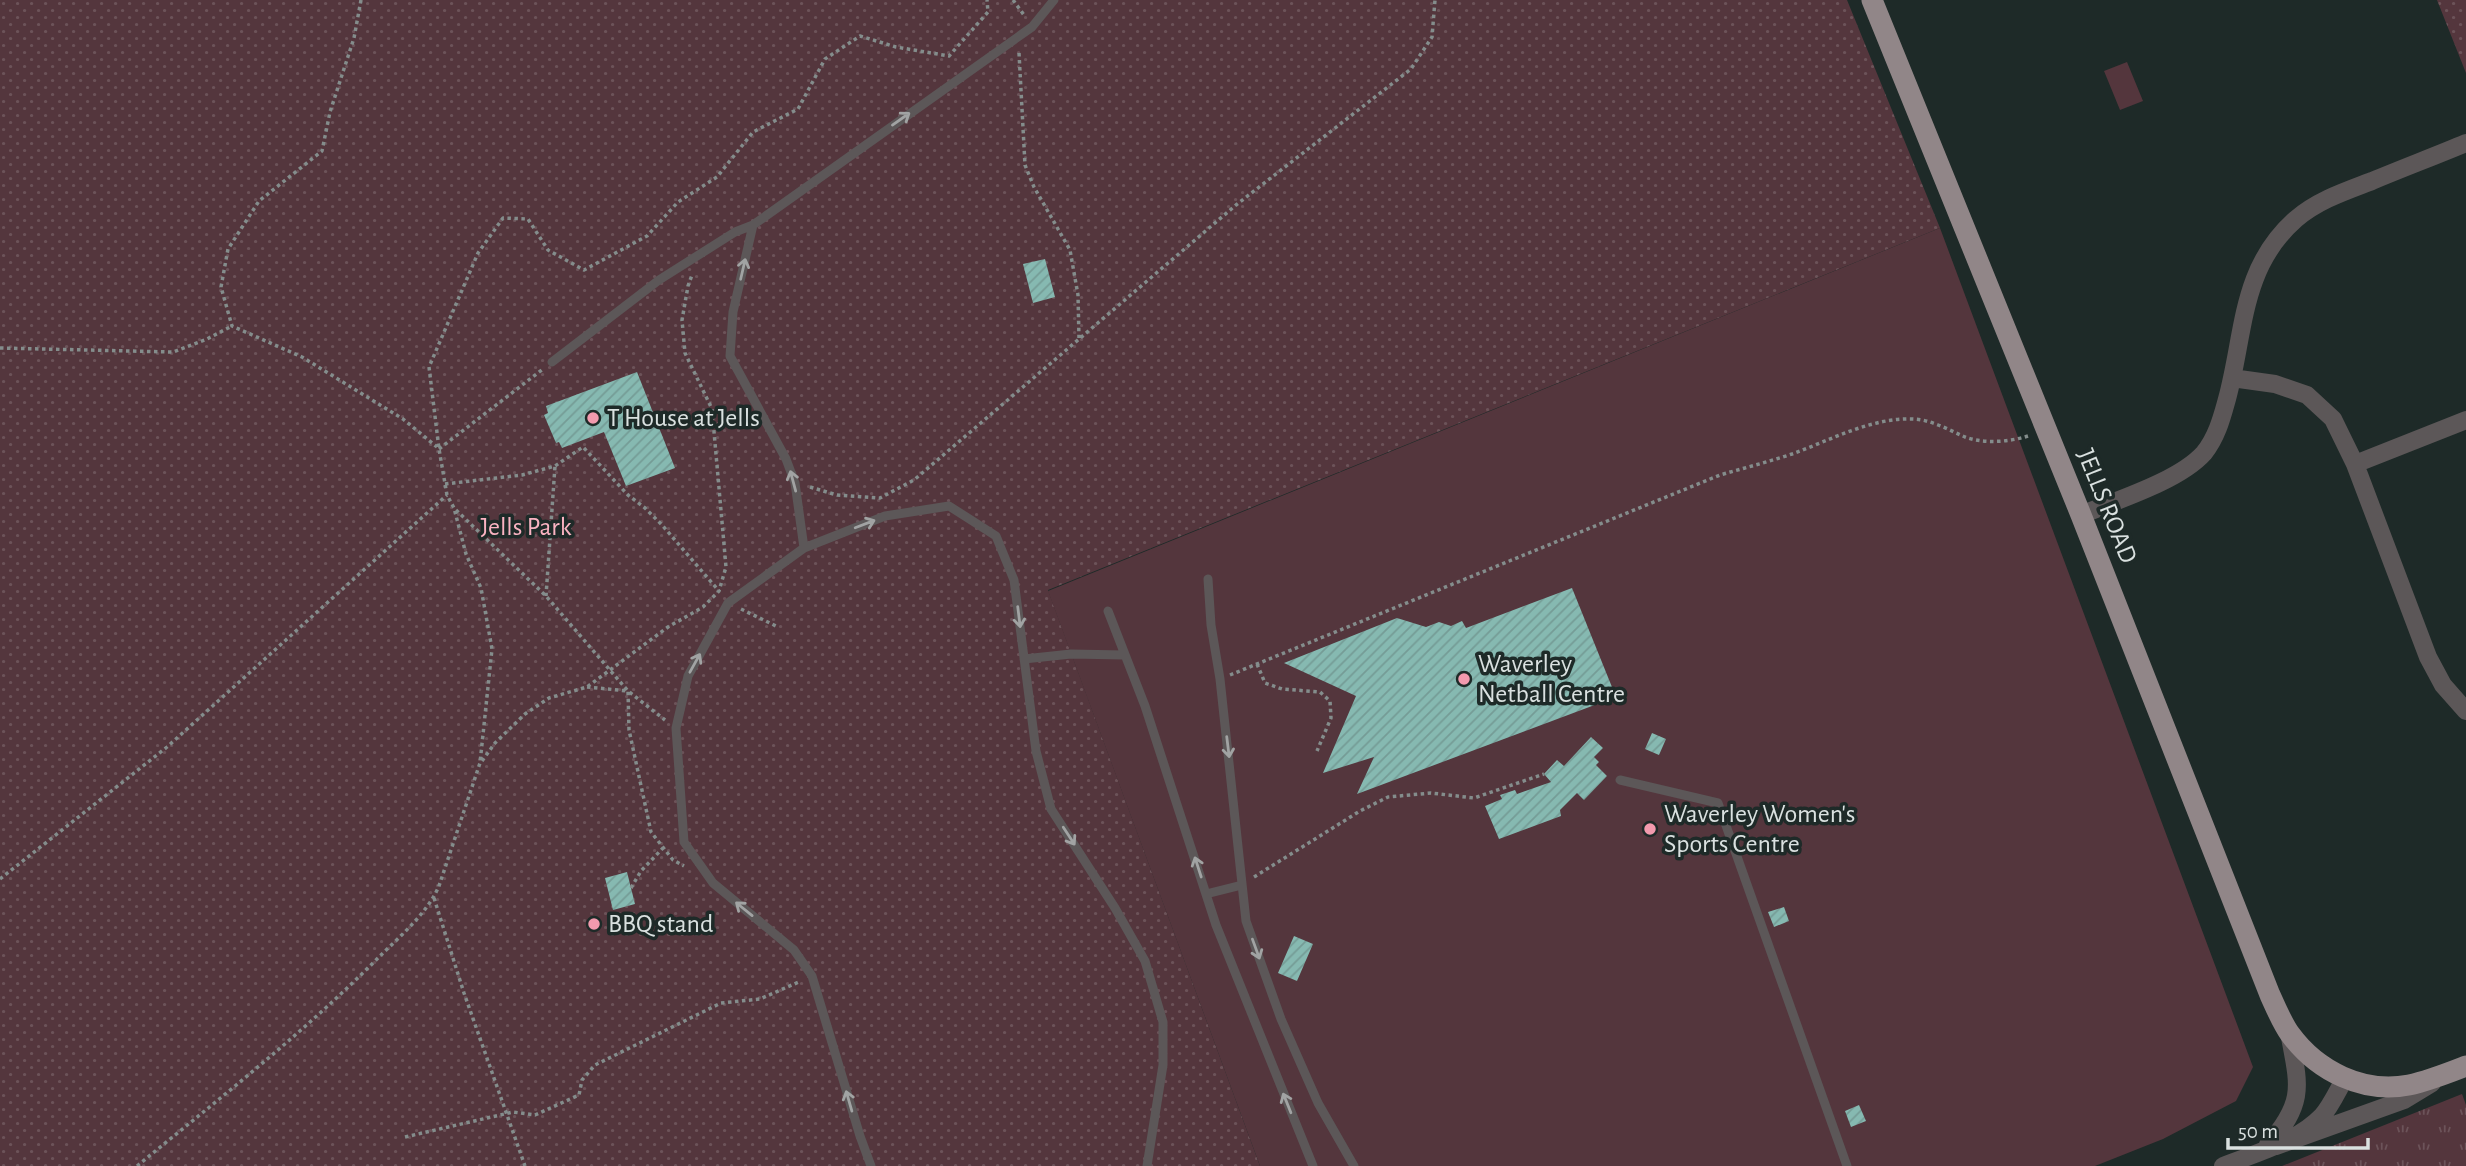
<svg xmlns="http://www.w3.org/2000/svg" width="2466" height="1166" font-family="'Alegreya Sans',sans-serif">
<style>
.grass{fill:url(#grass-tufts)}
.park{fill:url(#park-dots)}
.pitch{fill:#54363d}
.building{fill:url(#building-hatch)}
.lines{fill:none;stroke-linecap:round;stroke-linejoin:round}
.path{stroke:#848d8c;stroke-width:3.5;stroke-dasharray:3.5 3.5;stroke-linecap:butt}
.lane{stroke:#5c5758;stroke-width:9}
.street{stroke:#5c5758;stroke-width:18}
.primary{stroke:#918688;stroke-width:21}
.oneway{stroke:#a1a3a3}
.poi-dot{fill:#f29aae;stroke:#1e2a28;stroke-width:2.5}
.labels{text-anchor:middle;dominant-baseline:central;stroke-width:7;stroke-linejoin:round;paint-order:stroke}
.poi-label{font-size:26px;fill:#dae1e0;stroke:#1e2a28;text-anchor:start}
.street-label{font-size:26px;fill:#dae1e0;stroke:#1e2a28}
.park-label{font-size:26px;fill:#fab3c2;stroke:#1e2a28}
</style>
<defs>
<pattern id="grass-tufts" width="24" height="20" patternUnits="userSpaceOnUse" patternTransform="scale(1.75)"><rect width="24" height="20" fill="#54363d"/><path d="M3 7l-1-3M5 7V3M7 7l1-3M15 17l-1-3M17 17v-4M19 17l1-3" fill="none" stroke="#6c5359"/></pattern>
<pattern id="park-dots" width="8" height="8" patternUnits="userSpaceOnUse" patternTransform="scale(1.75)"><rect width="8" height="8" fill="#54363d"/><path d="M2 2h.1M6 6h.1" fill="none" stroke="#6c5359" stroke-width="1.8" stroke-linecap="round"/></pattern>
<pattern id="building-hatch" width="6" height="6" patternUnits="userSpaceOnUse" patternTransform="scale(1.75)"><rect width="6" height="6" fill="#86b9b1"/><path d="M-1 1l2-2M0 6l6-6M5 7l2-2" fill="none" stroke="#759c96"/></pattern>
</defs>
<rect width="100%" height="100%" fill="#1e2a28"/>
<path class="grass" d="M2462 1094 2466 1105V1166H2282Z"/>
<path class="park" d="M0 0H1847L1940 228 1048 590 1260 1166H0Z
M2437 0H2466V73Z"/>
<path class="pitch" d="M2127 62 2143 101 2120 110 2104 71Z
M1940 228 2253 1067 2236 1101 2163 1139 2095 1166H1260L1048 591Z"/>
<path class="building" d="M1045 259 1055 297 1033 303 1023 264Z
M637 372 675 468 626 486 604 432 562 448 559 442 556 443 544 415 548 413 546 406Z
M1572 588 1616 697 1357 794 1374 757 1323 773 1356 696 1284 663 1397 618 1426 627 1439 622 1451 626 1462 621 1466 628Z
M1652 733 1666 739 1659 755 1645 749Z
M1591 737 1603 748 1594 757 1599 762 1596 765 1607 776 1584 800 1577 793 1560 810 1561 816 1499 839 1485 806 1502 799 1500 795 1515 790 1517 794 1551 782 1544 774 1557 760 1564 766Z
M627 872 635 904 613 910 605 878Z
M1784 907 1789 921 1774 927 1768 912Z
M1294 936 1313 944 1297 981 1278 973Z
M1859 1105 1866 1121 1851 1127 1845 1111Z"/>
<g class="lines">
<path class="path" d="M361 0 354 38 330 112 322 151 259 201 228 249 221 287 232 326 302 357 403 419 437 447
M1013 0 1024 15
M1019 53 1025 165 1034 187 1070 250 1078 295 1079 338
M0 348 173 352 207 339 232 326
M439 449 543 369
M445 484 522 475 555 466 583 447 628 495 645 508 662 525 719 591
M810 487 837 495 880 498 914 480 1236 205 1411 69 1432 37 1435 0
M456 510 546 596 628 691 665 720
M546 596 555 466
M741 609 776 626
M1257 664 1265 683 1282 689 1320 692 1330 701 1331 718 1317 751
M1230 675 1720 475C1744 468 1768 462 1792 454 1831 440 1872 417 1914 419 1932 420 1949 430 1965 437 1984 444 2009 442 2028 436
M587 687 628 691 629 730 651 832 673 860 684 866
M482 761 495 743 525 714 549 698 587 687 668 627 703 607 719 591 726 567 712 409 685 353 682 320 688 286 692 275
M1254 877 1360 811 1388 797 1431 793 1474 798 1544 774
M0 879 167 747 447 495
M631 888 641 871 663 848
M434 898 464 993 525 1166
M405 1137 513 1112 535 1115 579 1095 582 1080 595 1065 721 1003 760 999 801 981
M137 1166C219 1099 302 1034 377 959 399 937 427 914 439 886L480 763 492 649 481 588 466 554 454 508 447 495 439 449 429 367 478 253 503 218 528 219 548 250 584 270 647 236 678 202 717 177 753 132 798 109 825 59 860 36 896 47 949 56 988 12 987 0"/>
<path class="lane" d="M552 362 659 280 735 232 753 225
M804 548 795 483 786 459 730 356 733 312 753 225 1032 27 1054 0
M1208 579 1211 625 1220 679 1246 921 1281 1019 1318 1103 1354 1166
M1108 611 1145 706 1216 925 1313 1166
M1024 659 1071 654 1124 655
M1620 780 1718 803 1847 1166
M1206 894 1242 885
M871 1166 860 1136 812 976 794 950 713 883 684 842 676 728 688 676 728 603 804 548 885 516 949 506 996 536 1014 580 1036 751 1051 809 1115 908 1145 961 1163 1022V1065L1147 1166"/>
<path class="street" d="M2232 378 2275 384 2307 395 2333 419 2355 464 2428 657 2443 685 2466 711
M2355 464 2466 420
M2081 515C2117 500 2179 481 2204 453 2217 437 2222 417 2227 399 2245 333 2240 268 2296 219 2318 200 2346 191 2372 181 2403 168 2435 156 2466 143
M2268 1145C2306 1101 2299 1086 2289 1032
M2276 1146 2404 1100 2432 1083
M2223 1166C2256 1153 2297 1142 2322 1116 2331 1106 2338 1090 2345 1078"/>
<path class="primary" d="M1872 0 2081 515 2270 995C2276 1008 2282 1023 2290 1034 2317 1071 2363 1094 2409 1085 2428 1081 2448 1073 2466 1066"/>
</g>
<defs><path id="oneway-shaft" d="M-6 0H5M1.5-3L5.5 0L1.5 3" fill="none" stroke-width="1.6" stroke-linecap="round" stroke-linejoin="round" transform="scale(1.75)"/></defs>
<g class="oneway">
<use href="#oneway-shaft" transform="translate(901 119) rotate(-35)"/>
<use href="#oneway-shaft" transform="translate(743 269) rotate(-77)"/>
<use href="#oneway-shaft" transform="translate(793 481) rotate(-105)"/>
<use href="#oneway-shaft" transform="translate(865 524) rotate(-21)"/>
<use href="#oneway-shaft" transform="translate(1019 617) rotate(83)"/>
<use href="#oneway-shaft" transform="translate(695 663) rotate(-61)"/>
<use href="#oneway-shaft" transform="translate(1228 747) rotate(83)"/>
<use href="#oneway-shaft" transform="translate(1069 836) rotate(57)"/>
<use href="#oneway-shaft" transform="translate(1198 867) rotate(-108)"/>
<use href="#oneway-shaft" transform="translate(744 909) rotate(-141)"/>
<use href="#oneway-shaft" transform="translate(1256 949) rotate(70)"/>
<use href="#oneway-shaft" transform="translate(849 1101) rotate(-106)"/>
<use href="#oneway-shaft" transform="translate(1287 1103) rotate(-112)"/>
</g>
<g class="poi-dot">
<circle cx="593" cy="418" r="7"/>
<circle cx="1464" cy="679" r="7"/>
<circle cx="1650" cy="829" r="7"/>
<circle cx="594" cy="924" r="7"/>
</g>
<g class="labels">
<g class="poi-label">
<text x="607" y="418">T House at Jells</text>
<text x="1478" y="664">Waverley<tspan x="1478" dy="30">Netball Centre</tspan></text>
<text x="1664" y="814">Waverley Women's<tspan x="1664" dy="30">Sports Centre</tspan></text>
<text x="608" y="924">BBQ stand</text>
</g>
<g class="street-label">
<text transform="translate(2107 506) rotate(68)">JELLS ROAD</text>
</g>
<g class="park-label">
<text x="526" y="527">Jells Park</text>
</g>
</g>
<path d="M2228 1138v10h140v-10" fill="none" stroke="#dae1e0" stroke-width="3.5"/>
<text x="2238" y="1138" font-size="21" fill="#dae1e0" stroke="#1e2a28" stroke-width="5" paint-order="stroke">50 m</text>
</svg>
